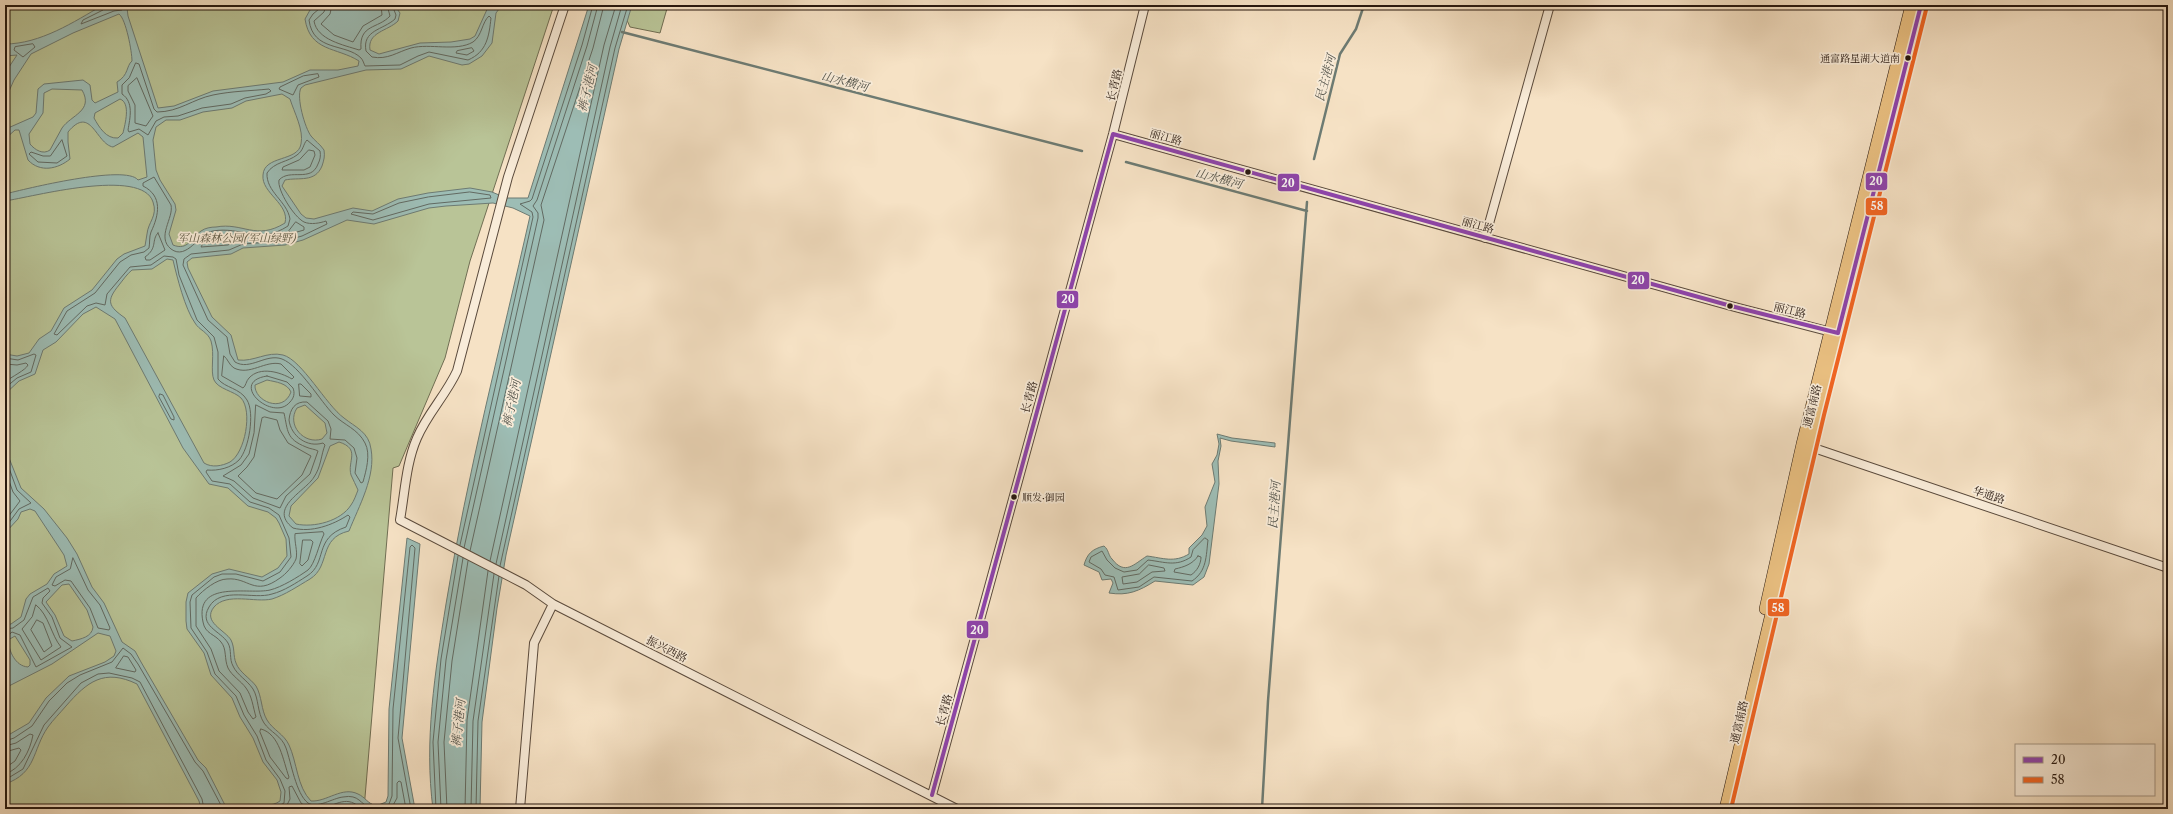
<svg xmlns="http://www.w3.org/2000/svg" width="2173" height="814" font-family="'Libre Caslon Text','Noto Serif SC',serif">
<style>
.green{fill:#b9c497;stroke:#706e53}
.water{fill:#9dbdb5;stroke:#6d7b73;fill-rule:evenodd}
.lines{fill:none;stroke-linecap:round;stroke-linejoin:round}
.shore{stroke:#626a62;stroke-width:1}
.stream{stroke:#6d7b73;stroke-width:2.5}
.minor-casing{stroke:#5a4a3c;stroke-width:10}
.major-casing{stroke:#26170f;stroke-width:12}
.minor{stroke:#f9ecd9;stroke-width:8}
.major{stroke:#ebc182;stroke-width:11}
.bus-1-casing{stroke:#f9ecd9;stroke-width:7}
.bus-2-casing{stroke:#f9ecd9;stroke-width:7}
.bus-1{stroke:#8e44ad;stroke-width:4}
.bus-2{stroke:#f26522;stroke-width:4}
.bus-dot{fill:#26170f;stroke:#f9ecd9;stroke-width:1.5}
.labels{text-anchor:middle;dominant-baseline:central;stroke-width:3.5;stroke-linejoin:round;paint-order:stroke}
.bus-label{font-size:10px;fill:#26170f;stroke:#f9ecd9;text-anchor:end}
.street-label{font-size:11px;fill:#26170f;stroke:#f9ecd9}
.park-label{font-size:11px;font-style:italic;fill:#59543f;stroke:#f9ecd9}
.water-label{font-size:12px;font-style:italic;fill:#505149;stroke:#f9ecd9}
.line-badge{stroke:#f9ecd9;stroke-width:1.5}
.badge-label{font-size:11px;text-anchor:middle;font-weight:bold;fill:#fff}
</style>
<rect width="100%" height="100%" fill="#f6e2c5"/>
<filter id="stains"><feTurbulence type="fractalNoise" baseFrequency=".005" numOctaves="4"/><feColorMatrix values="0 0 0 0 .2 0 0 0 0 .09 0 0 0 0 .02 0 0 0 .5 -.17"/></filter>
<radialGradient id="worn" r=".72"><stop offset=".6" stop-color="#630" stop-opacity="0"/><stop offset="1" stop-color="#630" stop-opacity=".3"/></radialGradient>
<path class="green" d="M5 5H554L470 261 445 358 399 466 393 468 364 809H5Z
M630 5H668L660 33 630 27 626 18Z"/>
<path class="water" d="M103 5H129L127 8 128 16 158 108 174 106 213 91 283 82 310 70H338L358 66 359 61C337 47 310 52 305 19L310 10 319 5 395 6 400 13 398 21C388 31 367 32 370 50L379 54 420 43 451 42 470 39 475 36 489 5H502L496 13 492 43 482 56 469 64 462 65 429 56 401 69 366 70 305 85 301 88C296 97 305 128 311 136 315 141 320 144 324 150 325 156 324 160 322 166 315 183 299 177 285 180L282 186 301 214 306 218 314 219 353 208 372 211 398 199 428 193 470 188 492 192 506 198H528L589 5H632L619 49 506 555 497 608 482 722 480 809H433C424 741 435 672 446 604 467 474 501 345 530 216L513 208 493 203 446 206 429 208 374 224 347 220 303 240 285 245 243 248 231 254 192 258 187 262 188 268 212 317 231 335 238 360C254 362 267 351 283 355 302 360 326 405 344 418 355 427 369 432 371 449 376 476 359 506 349 531 318 538 331 566 310 579 298 586 285 595 272 599 255 603 227 592 214 607 202 622 225 630 231 640 235 648 233 656 236 663 239 672 250 678 256 686 262 696 261 710 267 720 273 730 284 734 289 745 297 762 297 787 311 801 327 802 342 786 358 794 365 797 367 803 376 806L386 802 388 796 389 709 407 538 420 544 402 738 415 809H254C262 804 272 807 280 801L281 792 277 780 263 762 253 738 240 717 232 698 211 675 204 653 187 629 186 621V602L188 593 212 574 229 569 262 577 278 568 287 556 286 539 279 523 276 518 268 512 248 506 228 488 209 484 183 448 115 319 96 307 83 314 56 342 43 350 35 374 19 381 5 394V354L17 356 29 353 39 339 51 331 64 308 92 290 117 259 124 254 145 246C146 242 146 238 147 234 148 222 158 216 153 202 142 167 32 197 5 201V194C25 189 126 164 138 180L147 177 143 137 138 133 113 147C96 144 91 104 68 132V142L70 159C58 169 40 173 28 160L19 130H15L5 139V130L8 128 33 117 36 113 38 89 44 84 83 80 90 85 92 100 95 103 118 92 117 82C129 75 126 66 132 61 132 52 126 19 119 14L73 33 31 54 14 80 5 100V73L17 55 5 56V44C40 44 74 22 103 5ZM52 89 82 90C94 111 71 115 62 128 58 135 54 143 50 150 43 155 35 150 30 144L29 134 43 113 44 93ZM282 94 290 99C294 112 304 130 301 144 298 162 264 155 263 175 261 193 290 204 285 223 256 241 243 222 216 227 211 227 205 228 201 231 191 238 188 251 173 245L169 234 176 210 175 204 160 180 156 170 153 140 156 127 166 120H180L203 112 232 108 246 101ZM120 99C131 103 125 124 123 133L118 138C106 139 99 127 94 118L95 113ZM167 259 173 260C177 277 185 309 195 323 199 330 208 332 211 341 215 354 210 371 214 380 218 389 234 391 241 398 253 411 245 453 230 462 222 466 212 468 204 463L125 318C108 306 106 301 119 285 123 280 127 274 132 270L152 269ZM267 380C276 382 287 383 291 392 283 414 254 401 255 385ZM305 405 325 423 327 433 322 439C304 445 286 425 297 408ZM339 442C361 449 347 461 351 475 353 480 356 485 358 490 356 495 354 501 351 505 341 521 314 528 296 524L289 516 291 506 318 478 330 446Z
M1217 434 1232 438 1275 443V447L1231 441 1220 438 1221 446 1218 461 1219 484 1209 564 1204 577 1193 585 1155 581C1139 591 1128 596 1109 593L1113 583 1111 579 1102 580 1099 572 1084 565C1087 554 1092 549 1104 546 1109 550 1108 555 1112 559 1125 576 1134 564 1147 556 1163 558 1174 563 1189 554V548L1202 535 1207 526 1205 507 1215 482 1212 464 1217 455 1219 444Z
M5 448 21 488 44 509 67 538 77 554 92 587 104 603 122 642 135 651 141 662 198 760 206 768 227 809H201L199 801 137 684C104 668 87 682 66 706 60 713 53 720 48 727 32 750 37 773 5 784V737L29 723 46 698 69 676 105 662 114 656 116 651 110 636 98 633 52 664 5 688V677L9 668 5 653V625L11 624 21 617 26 599 30 594 47 584 54 574 67 566 64 555 35 511 30 509 21 512 18 519 5 533ZM69 584 87 610 93 627C92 637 81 639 72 641L64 636 55 615 46 602 62 585ZM15 636 30 660V665L28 667C15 666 9 651 8 640Z"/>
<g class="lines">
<path class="shore" d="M105 5 103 10 83 20 81 24 114 11 122 10 124 5
M321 5 319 9 313 14 309 20C313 52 346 43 361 58 363 60 364 64 365 66L400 65 418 56 429 52 468 60C487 52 489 36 491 18L489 16C482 22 482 36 473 42 456 52 430 43 411 48 397 52 388 60 372 57L366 51C362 30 383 30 395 19L396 15 392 5
M326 5 324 12 314 21C317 40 344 45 359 50L361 49C359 24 378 29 390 16L387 5
M332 5 330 14 321 24 334 35 353 42 363 26 382 15 381 5
M33 44 35 47 23 57 14 50 15 47Z
M472 48 474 51 467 55 456 53 457 51Z
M136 63 139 64 154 109 157 112C179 112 193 99 213 95 232 91 250 91 269 89L271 91 266 94 245 98 231 104 202 108 178 116 164 117 156 121 148 135 139 129 129 132 128 130C130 118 134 102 122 94V85L129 78Z
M318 74 319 77 298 85 293 95 279 89 280 87 303 76Z
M137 78 153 116 146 126 135 123V105L128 91V86Z
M62 140 67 156 57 163 38 162 29 154 31 152 43 156H50Z
M309 150 314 151 315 155 310 167 304 170H282L283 167 299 160Z
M470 192 490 195 491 198 429 204 373 220 351 214 353 212 373 214 399 203 428 197Z
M296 222 304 227V230L290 234 289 231Z
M158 233 165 250 150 260H146L145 257C158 248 151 240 158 233Z
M219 235 235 237 237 240 228 245 201 247 206 238Z
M224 356C228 359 229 365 234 368 250 376 265 360 281 364L294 377 292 379C280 372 260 366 249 378 246 381 246 386 243 388L222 376Z
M5 358 18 360 34 354 36 355 31 372 17 378 5 388
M5 364 17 365 26 363 28 365C26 370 11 377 5 382
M267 376 287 382 293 388C295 393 294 398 290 402 273 423 227 382 267 376Z
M299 384H301L311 394V397L300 396Z
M160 394 163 395 174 417V420L171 419 159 397Z
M256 405 270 412 284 413C288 431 286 439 306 447 310 449 315 449 318 451L310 474 286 496 280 508 253 498 234 481 223 476 241 465 249 454 254 433Z
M265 417 277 420 280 430 288 443 311 456 302 475 277 499 256 493 238 476 247 467 254 457 262 418Z
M5 457 17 490 31 503 19 509 5 528
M5 470 13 492 20 501 5 521
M323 532 324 534C319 544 315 564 308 570 298 577 282 587 270 590 249 595 194 579 203 622 205 634 215 634 221 642 227 649 224 659 228 668 232 676 241 681 246 688 252 696 253 707 256 717L253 719 248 712 240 693 219 671 211 649 196 626V598C203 590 217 579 227 579 249 577 254 597 280 578 286 574 293 566 296 559 298 551 294 542 295 534Z
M1205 538 1208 540C1206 556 1207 571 1192 581L1154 577 1139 587 1118 590 1114 577 1105 575 1101 569 1089 562 1091 557 1102 551 1107 560 1115 568 1124 572 1137 570 1148 560C1165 562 1176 567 1191 557L1193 550Z
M303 540H311L313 542 308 560 302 566 300 564Z
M460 545 533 217 532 212 520 204 530 201 532 199 582 45 593 5
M464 548 538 218V213L533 206 537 200 587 46 598 5
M470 551 544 220 541 205 593 48 604 5
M1198 556 1201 557C1201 564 1197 571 1191 575L1174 572 1175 569C1184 567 1193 564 1198 556Z
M73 558 88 590 100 605 110 628 109 630 98 628 90 608 71 581 65 580 55 586 52 585 56 577 70 569Z
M490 561 604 45 616 5
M496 564 610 47 622 5
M1149 565 1164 568 1165 571 1152 572 1137 582 1123 584 1122 577 1139 574Z
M500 566 615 48 628 5
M36 605C49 615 51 635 61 647L41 660 22 629 32 617Z
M37 620 43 623 52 646 44 652 31 630Z
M5 629 13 628 24 620 33 597 48 588 50 591 43 598 42 603 52 617 60 638 72 647 36 667 20 635 12 632 5 638
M124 656 128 657 136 670 135 672 116 668Z
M261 729C280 734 283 761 289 777L288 779 286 778 270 757 260 732Z
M5 741 14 738 32 726 49 701 67 683 80 675 112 662 123 648 131 654 138 664 195 762 203 771 223 809
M5 746 16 743 30 734 33 735C30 751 21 769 5 774
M5 752 19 748 21 750 15 761 5 768
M5 780 23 769 44 725 81 683 98 674 109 673 132 678 140 682 202 799 204 809
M273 809 284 803 285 791 280 779 266 760 257 736 244 715 236 696 215 674 207 652 191 628 190 602 192 595 214 577 222 574H236L263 581 280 572 291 557 289 538 279 515 269 508 250 502 230 484 212 481 206 472 207 470C218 471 231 468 239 460 249 449 255 413 247 400 240 388 225 388 218 379V352L214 337 197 320 179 275 176 259 173 257 164 256 151 265 130 267 107 294 105 305 96 303 87 306 57 335 54 334 67 311 95 293 120 262 131 255 144 252 149 248C150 243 149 237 151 232 159 215 163 196 143 186V183L154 177 171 205C174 218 156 237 171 249 187 261 199 233 213 231 241 226 259 245 288 226L290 219C287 201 266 192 267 173 274 162 288 162 297 155 304 150 303 144 307 140L320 151C321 156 320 160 318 164 311 183 290 168 279 180 277 190 294 217 304 222 311 225 320 223 326 221L327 224 302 236 284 241 243 244 229 250 191 254 184 259 183 265 208 320 227 337 230 354 235 362C250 371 266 353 282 359 300 366 320 401 334 415 344 425 358 429 365 443 371 454 366 471 363 482L361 483 355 473 357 458 354 448 345 440 330 439 331 429 328 421 307 402C295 401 290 409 289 420 291 436 307 448 323 443L325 445C321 455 321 467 314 477 306 491 267 508 293 528 311 533 333 525 348 515L350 517 346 527C313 538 328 563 307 576 296 583 284 591 272 594 254 600 221 586 209 607 198 626 221 631 228 643 232 650 229 659 233 666 237 675 247 680 253 689 259 699 257 712 264 723 270 732 282 736 286 748 291 762 296 794 308 803 317 809 333 798 343 797 360 794 359 804 372 809
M285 809 290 799 289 787 292 786 301 803 309 809
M321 809C336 805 348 794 361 809
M383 809 389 804 392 796 393 709 410 547 412 545 415 548 398 738 411 809
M391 809 397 798V783L399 781 401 782 406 809
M436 809 433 742 441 659 458 556
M441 809 438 742 446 660 463 558
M447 809 444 742 452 661 468 561
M465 809 467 720 488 571
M471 809 473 721 494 574
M476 809 478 721 499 576"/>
<path class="stream" d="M622 32 1082 151
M1314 159 1340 54 1356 29 1364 5
M1126 162 1307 211
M1262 809 1268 701 1307 202"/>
<defs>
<path id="minor" d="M1113 134 1731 306 1835 333
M1485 238 1550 5
M1805 445 2168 568
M553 604 526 585 400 520C405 492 406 463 417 438 427 414 446 395 457 371L508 177 565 5
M932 795 1113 134 1145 5
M520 809 534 643 553 604 957 809"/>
<path id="major" d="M1765 609 1802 444 1911 5
M1725 809 1818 414 1921 5"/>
</defs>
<use href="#minor" class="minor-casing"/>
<use href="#major" class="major-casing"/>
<use href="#minor" class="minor"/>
<use href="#major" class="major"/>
<defs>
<path id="bus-1" d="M1113 134 1731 306 1838 333 1921 5
M932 795 1113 134"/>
<path id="bus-2" d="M1731 809 1824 415 1927 6"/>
</defs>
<use href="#bus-1" class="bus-1-casing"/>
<use href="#bus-2" class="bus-2-casing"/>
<use href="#bus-1" class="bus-1"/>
<use href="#bus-2" class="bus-2"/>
</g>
<g class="bus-dot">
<circle cx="1908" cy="58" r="3.5"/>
<circle cx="1248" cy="172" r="3.5"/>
<circle cx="1730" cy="306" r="3.5"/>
<circle cx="1014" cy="497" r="3.5"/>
</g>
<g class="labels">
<g class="bus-label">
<text x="1900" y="58">通富路星湖大道南</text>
<text x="1022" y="497" text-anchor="start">顺发·御园</text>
</g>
<g class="street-label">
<text transform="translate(1114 85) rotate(-76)">长青路</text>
<text transform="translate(1166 137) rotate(16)">丽江路</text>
<text transform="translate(1478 225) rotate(16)">丽江路</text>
<text transform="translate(1790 310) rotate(14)">丽江路</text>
<text transform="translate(1029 397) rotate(-75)">长青路</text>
<text transform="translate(1812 406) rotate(-76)">通富南路</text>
<text transform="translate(1989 495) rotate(18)">华通路</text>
<text transform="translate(667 649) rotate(27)">振兴西路</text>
<text transform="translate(944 710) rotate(-75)">长青路</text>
<text transform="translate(1739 722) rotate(-77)">通富南路</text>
</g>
<g class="park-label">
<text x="237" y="238">军山森林公园(军山绿野)</text>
</g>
<g class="water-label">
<text transform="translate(1325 78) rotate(-75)">民主港河</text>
<text transform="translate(845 81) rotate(15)">山水横河</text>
<text transform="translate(587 88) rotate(-76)">裤子港河</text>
<text transform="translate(1219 178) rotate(15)">山水横河</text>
<text transform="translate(511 403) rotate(-78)">裤子港河</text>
<text transform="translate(1274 505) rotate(-86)">民主港河</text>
<text transform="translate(458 723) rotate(-84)">裤子港河</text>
</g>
</g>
<g class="line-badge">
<rect x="1865" y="172" width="23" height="19" rx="4" fill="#8e44ad"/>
<rect x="1277" y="173" width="23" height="19" rx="4" fill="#8e44ad"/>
<rect x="1865" y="197" width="23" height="19" rx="4" fill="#f26522"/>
<rect x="1627" y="271" width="23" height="19" rx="4" fill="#8e44ad"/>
<rect x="1056" y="290" width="23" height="19" rx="4" fill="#8e44ad"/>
<rect x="1767" y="598" width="23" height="19" rx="4" fill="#f26522"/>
<rect x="966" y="620" width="23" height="19" rx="4" fill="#8e44ad"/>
</g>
<g class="badge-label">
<text x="1876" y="185">20</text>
<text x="1288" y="187">20</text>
<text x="1877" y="210">58</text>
<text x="1638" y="284">20</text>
<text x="1068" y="303">20</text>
<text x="1778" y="612">58</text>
<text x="977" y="634">20</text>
</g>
<rect width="2173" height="814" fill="none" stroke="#f6e2c5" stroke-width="20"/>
<rect x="6" y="6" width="2161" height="802" fill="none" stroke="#26170f" stroke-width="2"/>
<rect x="10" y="10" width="2153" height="794" fill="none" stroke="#26170f"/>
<rect x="2015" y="744" width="140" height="52" fill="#f9ecd9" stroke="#a59788"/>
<rect x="2023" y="757" width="20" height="6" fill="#8e44ad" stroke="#a59788"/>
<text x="2051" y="764" font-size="12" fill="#26170f">20</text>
<rect x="2023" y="777" width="20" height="6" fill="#f26522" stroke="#a59788"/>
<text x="2051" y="784" font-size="12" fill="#26170f">58</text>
<rect width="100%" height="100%" filter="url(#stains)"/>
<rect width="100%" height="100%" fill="url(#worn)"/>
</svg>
